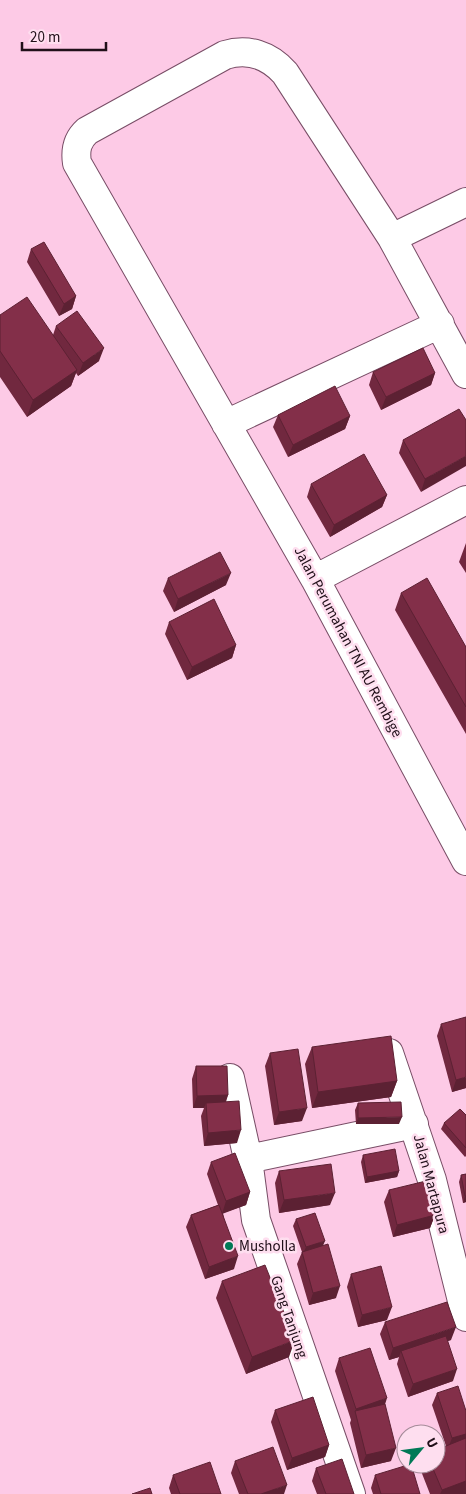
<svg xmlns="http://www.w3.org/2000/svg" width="466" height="1494" font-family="'Source Sans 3',sans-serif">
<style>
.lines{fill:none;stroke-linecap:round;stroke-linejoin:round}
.minor-casing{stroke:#784d66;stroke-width:30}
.minor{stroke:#fff;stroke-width:28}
.wall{fill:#71283f}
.shaded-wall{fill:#5c2133}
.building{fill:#832f49;stroke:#5c2133}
.poi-dot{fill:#007956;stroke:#fedeef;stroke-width:2}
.labels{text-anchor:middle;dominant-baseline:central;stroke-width:5;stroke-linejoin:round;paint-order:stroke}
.street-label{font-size:15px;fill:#200f19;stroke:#fedeef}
.poi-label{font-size:15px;fill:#200f19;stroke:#fedeef;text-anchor:start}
</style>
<rect width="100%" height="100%" fill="#fdcae6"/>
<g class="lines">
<defs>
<path id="minor" d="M392 238 466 202
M466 374 392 238 285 73C269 55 248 48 225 55L87 131C77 140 75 150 77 163L315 579 466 861
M226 424 440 324
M315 579 466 500
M389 1053 432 1180 466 1317
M230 1078 248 1159 256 1220 351 1494
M248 1159 414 1124"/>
</defs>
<use href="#minor" class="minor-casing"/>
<use href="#minor" class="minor"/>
</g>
<path class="wall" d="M31 249 76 296 72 309 59 316 27 262Z
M0 315 53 335 56 326 99 361 78 376 76 373 71 386 27 417 0 377Z
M373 372 435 373 431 385 381 410 369 385Z
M278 415 350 416 345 429 288 457 273 427Z
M466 420 421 492 399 453 403 440Z
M311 484 387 495 382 507 330 537 307 497Z
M466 543V573L459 562Z
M168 578 226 585 174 612 163 591Z
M401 593 466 647V734L395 610Z
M169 622 236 645 232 658 187 680 165 634Z
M441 1024 466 1088 452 1092 437 1036Z
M312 1047 397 1081 391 1097 312 1108 305 1064Z
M270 1053 302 1121 274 1125 265 1066Z
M196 1066 228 1095 226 1102 237 1143 204 1146 201 1116 204 1108H193L192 1079Z
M358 1103 399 1124H356L355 1110Z
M466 1115V1156L465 1157 441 1129 444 1123Z
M363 1155 399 1171 397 1177 365 1183 361 1162Z
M211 1162 250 1192 246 1205 223 1213 234 1269 205 1279 186 1227 191 1215 218 1205 207 1174Z
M279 1171 330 1205 279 1213 275 1183Z
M466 1174V1202L463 1203 459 1182 461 1175Z
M389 1190 435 1215 430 1228 393 1237 384 1202Z
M296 1219 323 1246 336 1298 309 1305 297 1264 302 1252 293 1226Z
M351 1274 387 1320 358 1327 347 1287Z
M222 1281 289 1357 246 1374 216 1298Z
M385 1322 451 1340 447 1341 453 1381 408 1397 397 1364 399 1357 389 1360 380 1334Z
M339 1358 385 1404 391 1461 361 1468 350 1423 351 1420 335 1371Z
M437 1393 466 1411V1494H430L421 1471 423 1464H436L446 1446 432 1405Z
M275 1410 329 1445 325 1457 287 1470 271 1422Z
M235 1461 284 1494H239L231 1473Z
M316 1468 354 1494H317L312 1481Z
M173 1475 221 1494H171L169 1488Z
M375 1475 420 1494H373L371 1488Z"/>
<path class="shaded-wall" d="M76 296 72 309 59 316 64 304Z
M104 348 99 361 78 376 83 363Z
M77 370 71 386 27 417 33 400Z
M435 373 431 385 381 410 386 397Z
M350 416 345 429 288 457 293 445Z
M466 456V466L421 492 425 479Z
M387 495 382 507 330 537 334 525Z
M231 573 226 585 174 612 178 599Z
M236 645 232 658 187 680 192 667Z
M466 1077V1088L452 1092 456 1080Z
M397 1081 391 1097 312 1108 318 1092Z
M228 1095 223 1107 206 1103 204 1108H193L197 1096Z
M307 1108 302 1121 274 1125 279 1112Z
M402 1117 399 1124H356L358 1118Z
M241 1130 237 1143 204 1146 208 1133Z
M399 1171 397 1177 365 1183 367 1177Z
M250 1192 246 1205 222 1214 226 1201Z
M335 1193 330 1205 279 1213 284 1200Z
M465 1196H466V1202L463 1203Z
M435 1215 430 1228 393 1237 397 1225Z
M325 1241 322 1248 303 1254 306 1247Z
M238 1256 234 1269 205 1279 209 1267Z
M340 1286 336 1298 309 1305 313 1293Z
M392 1307 387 1320 358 1327 362 1315Z
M456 1327 451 1340 403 1356 401 1351 399 1357 389 1360 393 1348Z
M295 1340 289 1357 246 1374 252 1357Z
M457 1369 453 1381 408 1397 413 1384Z
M387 1398 383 1411 355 1412 356 1409Z
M466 1434V1444L447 1451 452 1438Z
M329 1445 325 1457 287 1470 292 1458Z
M396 1448 391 1461 361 1468 366 1455Z
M466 1481V1494H440L442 1490Z
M287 1485 284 1494H261Z"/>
<path class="building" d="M44 242 76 296 64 304 31 249Z
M27 297 77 370 33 400 0 351V315Z
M77 311 104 348 83 363 56 326Z
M423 348 435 373 386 397 373 372Z
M335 386 350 416 293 445 278 415Z
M459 409 466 420V456L425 479 403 440Z
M364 454 387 495 334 525 311 484Z
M220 552 231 573 178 599 168 578Z
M427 578 466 647V707L401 593Z
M214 599 236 645 192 667 169 622Z
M466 1017V1077L456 1080 441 1024Z
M391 1036 397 1081 318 1092 312 1047Z
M298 1049 307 1108 279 1112 270 1053Z
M196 1066H227L228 1095 197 1096Z
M239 1101 241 1130 208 1133 206 1103Z
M401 1102 402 1117 358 1118V1103Z
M460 1109 466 1115V1148L444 1123Z
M395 1149 399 1171 367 1177 363 1155Z
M235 1153 250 1192 226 1201 211 1162Z
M331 1164 335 1193 284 1200 279 1171Z
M466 1174V1196H465L461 1175Z
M426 1181 435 1215 397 1225 389 1190Z
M219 1205 238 1256 209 1267 191 1215Z
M315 1213 325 1241 306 1247 296 1219Z
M328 1244 340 1286 313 1293 302 1252Z
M265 1265 295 1340 252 1357 222 1281Z
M381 1266 392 1307 362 1315 351 1274Z
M447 1302 456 1327 393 1348 385 1322Z
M446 1336 457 1369 413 1384 401 1351Z
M370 1348 387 1398 356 1409 339 1358Z
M458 1386 466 1411V1434L452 1438 437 1393Z
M313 1397 329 1445 292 1458 275 1410Z
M385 1404 396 1448 366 1455 355 1411Z
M466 1438V1481L442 1490 431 1464H436V1450Z
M273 1447 287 1485 261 1494H248L235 1461Z
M342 1459 354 1494H326L316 1468Z
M210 1462 221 1494H180L173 1475Z
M411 1464 420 1494H381L375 1475Z
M150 1488 152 1494H132Z"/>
<circle class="poi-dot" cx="229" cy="1246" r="5"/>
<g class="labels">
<g class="street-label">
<text transform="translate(348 642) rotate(62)">Jalan Perumahan TNI AU Rembige</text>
<text transform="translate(431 1184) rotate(75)">Jalan Martapura</text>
<text transform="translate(289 1317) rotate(71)">Gang Tanjung</text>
</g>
<g class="poi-label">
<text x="239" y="1246">Musholla</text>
</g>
</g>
<g transform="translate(421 1449) rotate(61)"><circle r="24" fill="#fedeef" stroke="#a58b99"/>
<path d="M0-4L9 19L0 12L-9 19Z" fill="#007956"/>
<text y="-8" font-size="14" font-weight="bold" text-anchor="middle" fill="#200f19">U</text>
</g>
<path d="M22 42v8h84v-8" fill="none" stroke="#200f19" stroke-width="2.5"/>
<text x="30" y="42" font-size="15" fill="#200f19" stroke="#fedeef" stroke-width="4" paint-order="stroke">20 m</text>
</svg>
